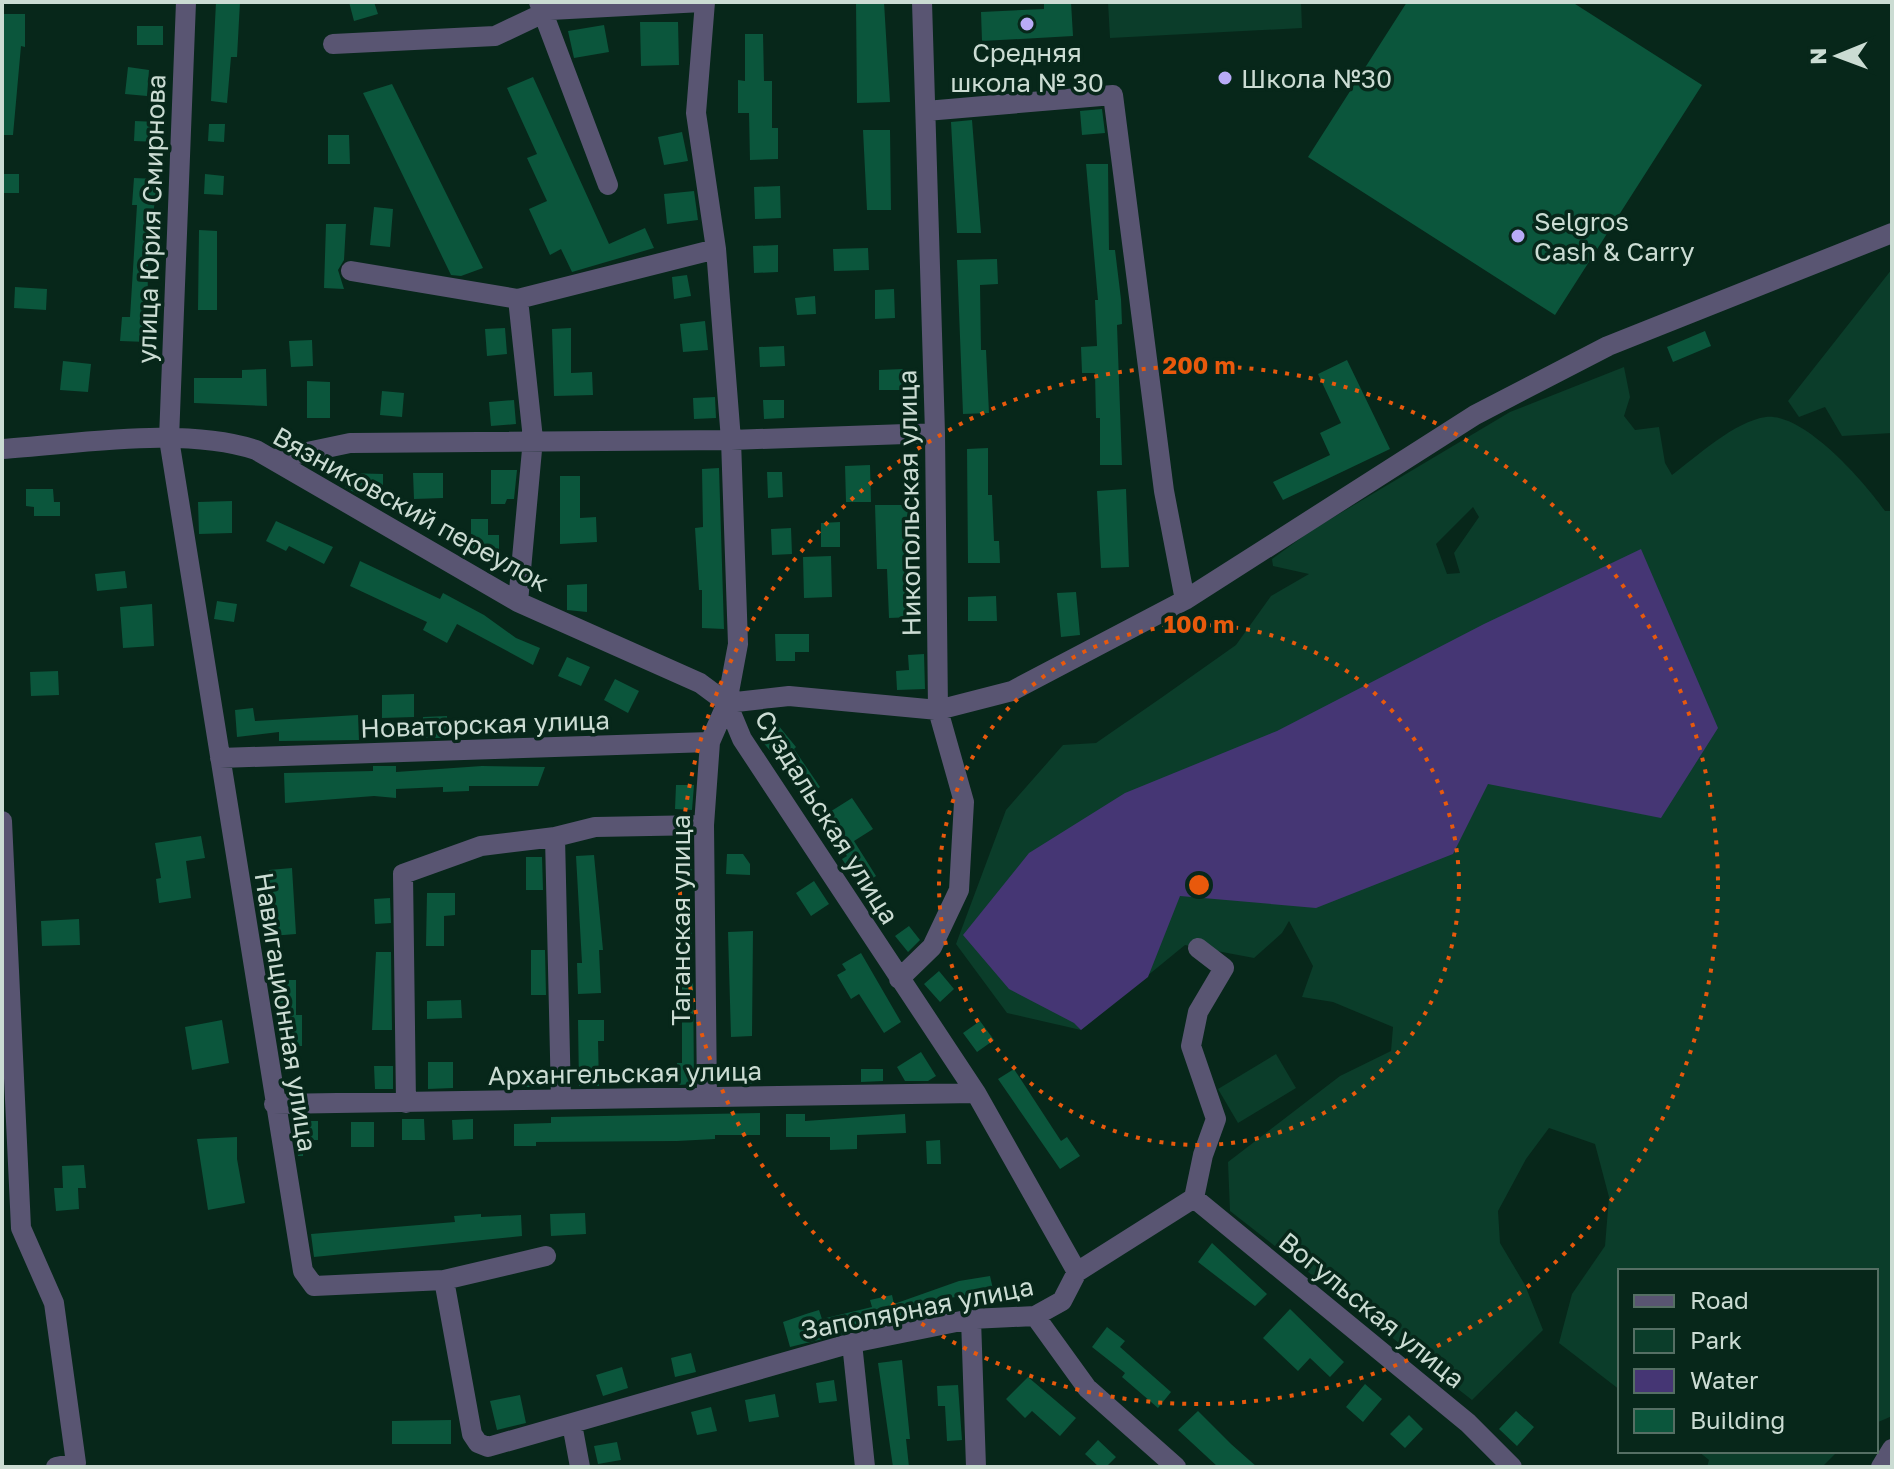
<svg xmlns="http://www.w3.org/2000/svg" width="1894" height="1469" font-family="'Golos Text',sans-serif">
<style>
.green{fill:#0b3d2a;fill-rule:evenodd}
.water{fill:#453674}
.building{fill:#0b563c}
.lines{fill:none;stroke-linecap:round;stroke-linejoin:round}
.minor{stroke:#595572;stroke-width:20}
.ring{fill:none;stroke:#e8590c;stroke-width:4;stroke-dasharray:4 8}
.poi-dot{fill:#b8abf7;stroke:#07271a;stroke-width:3}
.labels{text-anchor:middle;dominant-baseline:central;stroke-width:7;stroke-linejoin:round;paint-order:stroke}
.poi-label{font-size:26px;fill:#cbdcd3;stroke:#07271a;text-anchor:start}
.street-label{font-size:26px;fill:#cbdcd3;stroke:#07271a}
.centre{fill:#e8590c;stroke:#07271a;stroke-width:4}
.ring-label{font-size:24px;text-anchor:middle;font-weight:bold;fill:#e8590c;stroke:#07271a;stroke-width:7;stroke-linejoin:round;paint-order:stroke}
</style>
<rect width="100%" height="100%" fill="#07271a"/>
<path class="green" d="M1108 2H1301L1302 28 1110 38Z
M1892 269V433L1842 436 1825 407 1799 417 1788 401Z
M1624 367 1630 397 1624 416 1635 430 1659 427 1665 463 1672 475C1696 457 1735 421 1766 417 1805 413 1865 483 1885 511H1892V1416L1876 1423V1271H1620V1390L1559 1343 1572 1294 1605 1246 1609 1197 1595 1144 1549 1128 1526 1159 1498 1211 1500 1243 1525 1285 1543 1330 1472 1400 1230 1211 1228 1162 1340 1076 1391 1051 1393 1027 1333 1002 1302 997 1313 966 1289 921 1282 933 1254 958 1185 945 1081 1030 1007 1013 956 944 1006 810 1063 745 1096 743 1161 698 1236 645 1271 596 1309 574 1273 566 1272 559 1312 530 1510 412ZM1473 507 1479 517 1454 553 1460 573 1447 574 1436 544Z
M1276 1054 1296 1088 1238 1123 1218 1089Z
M1698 1451H1838L1822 1467H1707L1709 1460Z"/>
<path class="water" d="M1641 549 1718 728 1661 818 1488 784 1453 854 1316 908 1180 896 1148 977 1081 1030 1074 1023 1009 989 963 935 1029 853 1125 793 1277 731 1484 624Z"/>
<path class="building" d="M216 2H240L237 57H231L227 103 211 101Z
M349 2H374L378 14 354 21Z
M856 2H884L890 102 857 103Z
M1044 2H1071L1073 36 982 41 981 12 1044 9Z
M1407 2H1572L1702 85 1555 315 1308 157Z
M2 14H25V47L21 46 13 135H2Z
M640 22H678L679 65 641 66Z
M604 25 609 52 574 58 568 31Z
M137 26H163V45H137Z
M745 34H763L764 81H772V128H778V159L750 160 749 113H738V80L745 81Z
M128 67 149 70 147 96 125 94Z
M533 77 609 244 645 228 654 248 572 272 561 249 550 255 529 209 547 201 527 158 537 154 507 88Z
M392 84 483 268 461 276 451 275 363 93Z
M1102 109 1105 133 1082 135 1080 111Z
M972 120 981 233H957L951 122Z
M135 121 158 122 157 142 134 141Z
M209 124H225L224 142 208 141Z
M863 130H890L891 210H867Z
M682 132 688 161 664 165 658 137Z
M328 135H349L350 164H328Z
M1086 164H1108L1109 250H1115L1121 299 1122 324 1117 325 1122 465H1100V418H1096L1095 373H1082L1081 347 1097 346 1095 300H1098Z
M2 174H19V193H2Z
M205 174 224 176 223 195 204 194Z
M134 178 157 179 148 265 147 342 120 341 122 317H130L137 205H132Z
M780 186 781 218 755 219 754 187Z
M694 191 698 220 667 224 664 194Z
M374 207 393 209 390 247 370 245Z
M326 224H346L344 260 338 270 344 289 324 288Z
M199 230 217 231V310H198Z
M778 245V272L754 273 753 246Z
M868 248 869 270 834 271 833 249Z
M997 259 998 284 980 285 981 350H986L989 413 963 414 957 260Z
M687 275 691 296 674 299 672 277Z
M15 287 47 289 46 310 14 308Z
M894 289 895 318 875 319V290Z
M815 296 816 314 797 315 795 298Z
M705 321 708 350 683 352 680 324Z
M505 328 507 354 487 356 485 329Z
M571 328V373L592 372 593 395 554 396 552 329Z
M1705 331 1711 346 1673 362 1667 347Z
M312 340 313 366 291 367 289 341Z
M784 346 785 366 760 367 759 347Z
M1347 360 1390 449 1283 500 1273 482 1330 455 1320 433 1341 423 1318 374Z
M63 361 91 364 88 392 60 390Z
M266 369 267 406 194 403V378H242V370Z
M903 369 904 390H879V370Z
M307 381 330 382V418H307Z
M382 391 404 393 402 417 380 415Z
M715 397 716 418 694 419 693 398Z
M514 400 516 424 491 426 489 402Z
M763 400H784V418L764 419Z
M988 448V495H992L994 541H999L1000 563H968L967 449Z
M870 465 871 502H846L845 466Z
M719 468 724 629 702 628V590H699L695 528 703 527 702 469Z
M491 470H517L514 499H507L505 504H491Z
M767 472H782L783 497 768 498Z
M346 473 383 474V494H357L345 487Z
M413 473H443V498L414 499Z
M560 476H580V518L596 517 597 542 560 544Z
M26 489H53L54 502H60V516H34V507L26 506Z
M1126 489 1129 567 1101 568 1097 491Z
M232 501V533L199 534 198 502Z
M875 505H908L909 528H905L907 594H913L914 617 889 618 887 569H877Z
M471 519H488V535H499V550L471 551Z
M276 521 333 547 324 564 289 546 286 551 266 541Z
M840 522V547H821V523Z
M791 528 792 554 772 555 771 529Z
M831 556 832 597 804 598 803 557Z
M360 561 440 599 443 593 484 615 516 638 540 648 533 665 457 624 447 643 423 630 427 622 350 586Z
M125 571 127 588 97 591 95 574Z
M587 584V612L567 610V585Z
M1076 592 1080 635 1061 637 1057 593Z
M996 596 997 621H968V597Z
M217 601 237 604 234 622 214 619Z
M152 604 154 646 123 648 120 607Z
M775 634H809V652H795V661H776Z
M924 654 925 689 897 690 896 671 909 670 908 655Z
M567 657 590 667 581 686 558 676Z
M58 671 59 695 31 696 30 672Z
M615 679 639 691 628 713 604 700Z
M414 694V717L382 718V695Z
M253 708 255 721 358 715 359 740 279 741V732L237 737 235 710Z
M447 716 448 738H424L423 717Z
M778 725 796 747 794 749 820 787 804 799 790 779 793 777 761 740Z
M373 766H396V772L482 766 545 767 538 786H469V791L443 792V787L396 789V798L374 796 285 803 284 773 373 771Z
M676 785H694L692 810 675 809Z
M852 798 873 829 854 841 876 876 860 887 842 859 847 856 828 827 833 826 825 815Z
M201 836 205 858 186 861 191 898 159 903 156 879 161 878 155 843Z
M679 852H691L692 879H679Z
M727 854H743L750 864V875L726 874Z
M594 855 603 950H599L601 993 578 994 577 963H582L576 856Z
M526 857H542L543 890H526Z
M292 868 296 934 271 936 269 870Z
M814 881 829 904 811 916 796 893Z
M427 893H455V915L444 916V946H426Z
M390 898 391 923 375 924 374 899Z
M79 919 80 945 42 946 41 921Z
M675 925H692V945L674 944Z
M909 926 920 940 908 952 895 936Z
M753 931 752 1036 731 1037 728 932Z
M531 950H545L546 995H531Z
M376 952H391L392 1030H372Z
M861 953 901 1022 884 1033 859 994 851 999 837 975 846 970 842 964Z
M939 971 954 989 940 1002 924 984Z
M682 972H693L694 1084 678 1085 677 1063H682Z
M276 980H296V1015H302V1046H280Z
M461 1000 462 1018 427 1019V1001Z
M222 1020 229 1063 192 1070 185 1027Z
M578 1020H604V1041H598L599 1086H579Z
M980 1021 994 1040 977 1052 963 1033Z
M921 1052 936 1076 928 1081H905L897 1067Z
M428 1062H453V1088L428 1089Z
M374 1066H393V1089H375Z
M729 1066H752V1084H729Z
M861 1069H883V1081L861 1082Z
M1014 1069 1061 1141 1067 1137 1080 1156 1060 1169 998 1079Z
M547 1071 548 1087H520L519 1072Z
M760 1113V1135H715V1139L677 1141 536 1142V1146H514V1124L551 1123V1117Z
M786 1114H805V1121L905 1114 906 1133 857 1135V1149L830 1150V1137H786Z
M402 1119H424L425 1140H402Z
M473 1119V1139L453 1140 452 1120Z
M292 1121H318V1140H303V1156H298Z
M351 1122H374V1147H351Z
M237 1137V1159L245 1203 208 1210 197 1139Z
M940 1140 941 1164H927L926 1141Z
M84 1165 86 1188H78L79 1209 56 1211 54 1188H63L62 1166Z
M585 1213 586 1234 551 1236 550 1214Z
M481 1214V1217L521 1215 522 1236 314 1257 311 1234 455 1222 454 1216Z
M1212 1243 1267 1294 1255 1306 1198 1262Z
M990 1276 995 1298 975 1303 973 1294 944 1299 946 1305 908 1318 790 1347 783 1322 806 1314 819 1310 822 1319 872 1307 870 1300 892 1295 894 1304 959 1281Z
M1290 1309 1344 1362 1330 1377 1310 1358 1298 1371 1263 1338Z
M1107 1327 1125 1341 1120 1347 1171 1392 1158 1408 1122 1377 1125 1373 1092 1347Z
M691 1353 696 1372 675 1377 671 1358Z
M902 1360 910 1439H906L909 1467H893L878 1363Z
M622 1367 628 1388 603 1396 596 1375Z
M1028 1377 1076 1418 1060 1436 1032 1411 1025 1418 1006 1399Z
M834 1380 837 1401 819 1403 816 1383Z
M1365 1384 1382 1399 1363 1422 1346 1407Z
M958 1385 962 1440 947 1441 945 1406H938L937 1386Z
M775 1394 779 1417 749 1422 745 1400Z
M520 1395 526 1423 497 1430 490 1401Z
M711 1407 717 1431 697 1435 691 1412Z
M1198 1411 1231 1444 1257 1467H1218L1191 1442 1178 1430Z
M1516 1411 1534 1427 1517 1446 1499 1429Z
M1409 1415 1423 1429 1405 1448 1390 1434Z
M451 1420V1444H392V1421Z
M1098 1440 1116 1457 1106 1467H1099L1085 1454Z
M617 1442 621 1460 598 1464 594 1446Z"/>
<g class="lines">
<path class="minor" d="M186 2 169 439 303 1271 314 1286 444 1280 472 1434 478 1443 488 1447 852 1343 971 1319 1035 1316 1062 1301 1077 1272 1194 1198 1203 1155 1216 1119 1191 1046 1198 1012 1224 968 1198 948
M539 2 608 185
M705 2 696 113 716 249 731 440 738 644 727 703 742 739 976 1093 1077 1272
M333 44 495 36 550 10 702 2
M926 111 1113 95 1164 491 1185 600
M351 271 518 299 716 249
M2 449C80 444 182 426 256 450L518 602 700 683 727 703
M274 459 350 443 731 440 935 433
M518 602 533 439 518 299
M727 703 789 696 938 710 1012 691 1185 600 1475 415 1608 346 1892 233
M220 758 710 742 727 703
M2 821 21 1228 54 1303 76 1463 56 1467
M555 837 561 1099
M899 979 932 947 959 890 964 802 938 710 935 433 922 2
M707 1098 704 825 710 742
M406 1103 403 874 481 846 555 837 595 827 704 825
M274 1104 976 1093
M1194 1198 1468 1423 1512 1467
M444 1280 546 1256
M1035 1316 1087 1388 1176 1467
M971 1319 976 1467
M852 1343 865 1467
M572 1424 580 1467
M1881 1467 1892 1449"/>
</g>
<g class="ring">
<circle cx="1199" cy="885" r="260"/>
<circle cx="1199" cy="885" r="519"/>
</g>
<g class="poi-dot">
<circle cx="1027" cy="24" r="8"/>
<circle cx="1225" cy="78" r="8"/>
<circle cx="1518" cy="236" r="8"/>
</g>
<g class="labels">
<g class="poi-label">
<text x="1027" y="52" text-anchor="middle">Средняя<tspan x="1027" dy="30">школа № 30</tspan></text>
<text x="1241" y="78">Школа №30</text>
<text x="1534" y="221">Selgros<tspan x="1534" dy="30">Cash &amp; Carry</tspan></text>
</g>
<g class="street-label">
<text transform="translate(151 219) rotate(-88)">улица Юрия Смирнова</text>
<text transform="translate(909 503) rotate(-91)">Никопольская улица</text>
<text transform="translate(411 509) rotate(29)">Вязниковский переулок</text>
<text transform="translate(485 724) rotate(-2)">Новаторская улица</text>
<text transform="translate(827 817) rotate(58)">Суздальская улица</text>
<text transform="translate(680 920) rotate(-90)">Таганская улица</text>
<text transform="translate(286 1012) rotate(81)">Навигационная улица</text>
<text transform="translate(625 1073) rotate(-1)">Архангельская улица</text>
<text transform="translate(917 1308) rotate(-11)">Заполярная улица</text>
<text transform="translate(1372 1310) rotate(39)">Вогульская улица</text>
</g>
</g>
<circle cx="1199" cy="885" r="12" class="centre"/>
<g class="ring-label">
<text x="1199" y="374">200 m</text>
<text x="1199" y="633">100 m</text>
</g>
<rect width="1894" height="1469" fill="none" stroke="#cbdcd3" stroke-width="8"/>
<rect x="1618" y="1269" width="260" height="184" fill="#07271a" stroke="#556f64" stroke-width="2"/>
<rect x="1634" y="1295" width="40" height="12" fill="#595572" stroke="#556f64" stroke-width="2"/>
<text x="1690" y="1309" font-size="24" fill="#cbdcd3">Road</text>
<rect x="1634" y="1329" width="40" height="24" fill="#0b3d2a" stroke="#556f64" stroke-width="2"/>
<text x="1690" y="1349" font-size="24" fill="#cbdcd3">Park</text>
<rect x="1634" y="1369" width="40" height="24" fill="#453674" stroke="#556f64" stroke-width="2"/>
<text x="1690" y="1389" font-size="24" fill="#cbdcd3">Water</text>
<rect x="1634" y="1409" width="40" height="24" fill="#0b563c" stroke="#556f64" stroke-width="2"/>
<text x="1690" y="1429" font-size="24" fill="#cbdcd3">Building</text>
<g transform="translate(1838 56) rotate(269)" stroke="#07271a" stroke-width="6" paint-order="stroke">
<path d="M0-6L14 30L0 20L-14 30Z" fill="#cbdcd3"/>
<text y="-12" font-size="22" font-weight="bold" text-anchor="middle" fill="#cbdcd3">N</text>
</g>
</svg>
